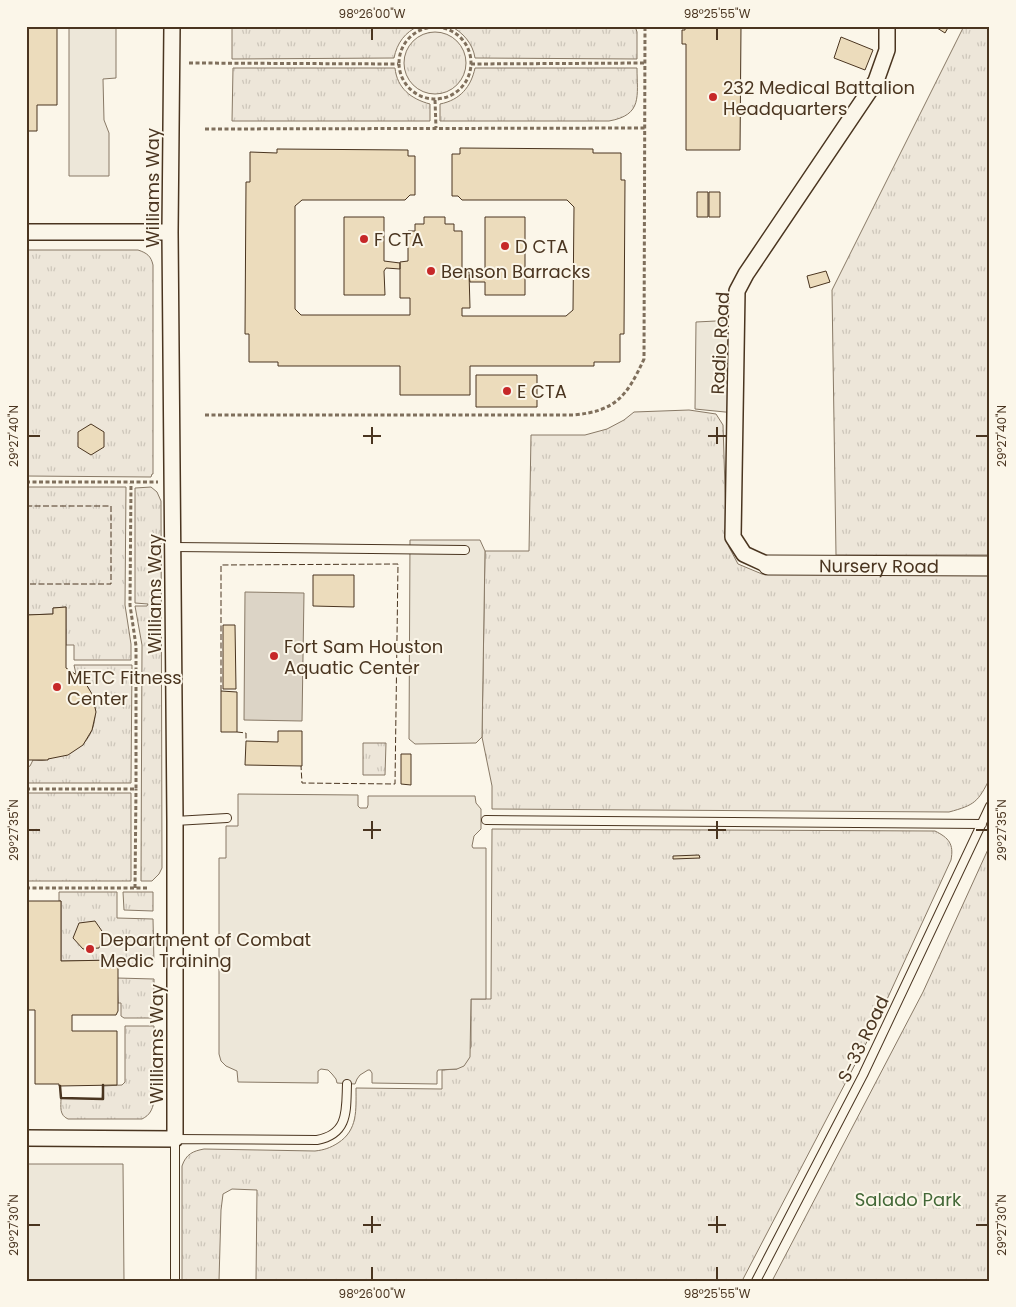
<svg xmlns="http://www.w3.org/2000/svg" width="1016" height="1307" font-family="Poppins,sans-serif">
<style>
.grass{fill:url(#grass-tufts);stroke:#887966}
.parking{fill:#ede7d9;stroke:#887966}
.water{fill:#dcd4c6;stroke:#887966}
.building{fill:#ecdcbc;stroke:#4a3520}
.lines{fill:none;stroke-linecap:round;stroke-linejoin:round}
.service-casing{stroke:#4a3520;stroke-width:10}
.minor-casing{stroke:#4a3520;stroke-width:18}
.tertiary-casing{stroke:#4a3520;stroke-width:21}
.path{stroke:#7f6f5c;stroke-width:3;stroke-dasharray:4 2.5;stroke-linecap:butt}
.service{stroke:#fbf6e9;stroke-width:8}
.minor{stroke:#fbf6e9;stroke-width:15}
.tertiary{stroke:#fbf6e9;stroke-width:19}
.fence{stroke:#4a3520;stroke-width:1;stroke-dasharray:6 2.5;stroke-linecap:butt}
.wall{stroke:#4a3520;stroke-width:2.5}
.ticks{fill:none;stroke:#4a3520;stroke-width:2}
.poi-dot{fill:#c62828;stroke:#fbf6e9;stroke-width:2}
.labels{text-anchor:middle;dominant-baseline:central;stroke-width:4;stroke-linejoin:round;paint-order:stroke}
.poi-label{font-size:18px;fill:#4a3520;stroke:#fbf6e9;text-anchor:start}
.street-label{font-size:18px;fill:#4a3520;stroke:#fbf6e9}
.park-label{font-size:18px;fill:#436837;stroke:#fbf6e9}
.neatline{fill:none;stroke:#4a3520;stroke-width:2}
.ticks-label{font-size:12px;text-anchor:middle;fill:#4a3520}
</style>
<defs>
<pattern id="grass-tufts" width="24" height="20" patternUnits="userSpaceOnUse" patternTransform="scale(1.25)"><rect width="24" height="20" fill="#ede6d9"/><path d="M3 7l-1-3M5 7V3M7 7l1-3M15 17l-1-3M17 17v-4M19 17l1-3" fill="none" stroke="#cdc6ba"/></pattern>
</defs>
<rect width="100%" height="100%" fill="#fbf6e9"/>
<path class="grass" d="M232 26H419C405 32 397 43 394 58L232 59Z
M450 26H635L637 32V59L475 58C473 44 463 32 450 26Z
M964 26H990V555H836L832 290Z
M404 63a31 31 0 1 1 62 0a31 31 0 1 1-62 0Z
M233 68H395C397 88 411 99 430 104V121H232Z
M475 68H637C637 96 643 115 609 121H440V104C460 100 471 87 475 68Z
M26 250H138C147 253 151 256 153 265V474H152L151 477 26 476Z
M689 410 716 414 723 425 726 519 729 547 738 564 762 574H990V778C978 802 975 805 949 812L492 809V786L482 737 485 551H529L531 435H585L607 429 624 420 634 412Z
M26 487H126L125 605 131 644V660H74V645H66V607L53 608V614L26 615Z
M151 487 157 492 161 501 162 868 159 874 152 881H141L142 645 135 606H147L148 604 135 603V488Z
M74 665H132L131 783H26V768L30 766 33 760C37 760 41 761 45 760 49 759 81 747 84 743 102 723 97 690 76 674Z
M363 743H386L385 775H363Z
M26 793H131V881H26Z
M492 829 935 831C949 838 954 844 951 860L872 1032 742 1281H256L257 1190 232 1189 223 1194 221 1210 219 1281H182V1166C186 1154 193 1151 204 1149L315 1151C324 1150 330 1148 338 1143 358 1130 356 1110 356 1088L442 1089V1070L457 1069 471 1047V999H491Z
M990 845V1281H772L923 992Z
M59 892H117V918L153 919 154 964H118L116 960 61 961V901H59Z
M123 892H153V911L124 910Z
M117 978 154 979V1016L152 1018H124L121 1016V1003H118Z
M125 1026H154V1102C152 1110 150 1115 142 1119H68C59 1115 61 1107 61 1098L102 1099 103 1086 122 1085 125 1082Z"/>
<path class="parking" d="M69 26H116V78L103 79 104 120 109 133V176H69Z
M736 320 735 413 695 409 696 322Z
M410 540H480L485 551 482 737 476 743 415 744 409 739Z
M238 794 358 795V806L360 808H367L368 805V796H475L476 803 481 809V829L474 836 472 846 473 848H486V999H471L470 1057 464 1066 457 1069 438 1070 437 1072V1084L372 1083V1073L370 1070H368L360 1075 357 1079 355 1084 337 1083 336 1079 332 1074 328 1070 321 1069 318 1071V1083L238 1082 237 1071 226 1066 221 1061 219 1054V858H226V826H238Z
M26 1164H123L124 1281H26Z"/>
<path class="water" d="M245 592 304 593 302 721 244 720Z"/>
<path class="building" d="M26 26H57V105H37V131H26Z
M685 26H741L740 150H686V44H682V30H685Z
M934 26H949L945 33Z
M841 37 873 50 865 70 834 58Z
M460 148 593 149V153H621V180H625L624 334H620V362H594V366H470V395H400V366H278V362H249V334H245L246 182H250V152L277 153V149L408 150V156H415V195H410L405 200H302L295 206V309L301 315H410V298H400V262L408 261V231H415V224H424V217H445V224H454V231H462V272H469L470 308H462V316H566L573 310 574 207 567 200H462L458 196H452V154H460Z
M697 192H708V217H697Z
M709 192H720V217H709Z
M344 217H384V261L400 263V269L386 268 384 271 385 295H344Z
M485 217H525V295H485V282H470L469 275H485Z
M826 271 830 282 810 288 807 276Z
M476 375H537V407H476Z
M91 424 104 432V447L91 455 78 447V432Z
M313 575H354V607L313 606Z
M66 607V668L83 679 92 694 96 712 92 730 83 745 68 755 48 759V760H26V615L53 614V608Z
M223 625H235L236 689H223Z
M221 691 237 692V732H221Z
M278 731H302V766L245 765 246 741 278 742Z
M401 754H411V785L401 784Z
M699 855 700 858 673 859V856Z
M26 901H61V961L116 960 118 962V1011L116 1015H72V1031H117V1085L59 1086V1084H35V1010H26Z
M95 921 104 934 99 948 83 949 73 938 79 923Z"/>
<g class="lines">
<defs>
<path id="service" d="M173 547 465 550
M486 820 982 824
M175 821 227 818
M175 1281V1139L317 1140C349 1134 346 1110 347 1084
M756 1281 863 1075 990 806"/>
<path id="minor" d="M26 232H170
M768 565 744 554 733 537 737 291 746 274 876 81 887 50V26
M26 1138 175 1139V821L170 232 172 26"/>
<g id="tertiary">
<path id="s1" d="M768 565 990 566"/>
</g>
</defs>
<use href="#service" class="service-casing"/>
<use href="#minor" class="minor-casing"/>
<use href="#tertiary" class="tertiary-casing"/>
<path class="path" d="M399 63a36 36 0 1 1 72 0a36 36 0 1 1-72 0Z
M189 63 398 64
M471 64 645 63
M435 100 436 128
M205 129 645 128
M205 415H574C616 411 627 396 644 359L645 26
M26 482H158
M26 789H136V646L130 605 131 483
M26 888H147
M135 888 136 789"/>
<use href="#service" class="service"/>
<use href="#minor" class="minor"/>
<use href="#tertiary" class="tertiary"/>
<path class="fence" d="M26 506H111V584H26
M221 691V565L398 564 395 784 302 783 301 766
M237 732 246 733V741"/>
<path class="wall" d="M60 1086 61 1098 103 1099V1085"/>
</g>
<path class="ticks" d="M372 28V40M717 28V40M372 427V444M717 427V444M28 436H40M363 436H381M708 436H726M976 436H988M372 821V839M717 821V839M28 830H40M363 830H381M708 830H726M976 830H988M372 1216V1233M717 1216V1233M28 1225H40M363 1225H381M708 1225H726M976 1225H988M372 1267V1280M717 1267V1280"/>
<g class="poi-dot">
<circle cx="713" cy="97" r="5"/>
<circle cx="364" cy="239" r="5"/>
<circle cx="505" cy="246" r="5"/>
<circle cx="431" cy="271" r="5"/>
<circle cx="507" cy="391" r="5"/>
<circle cx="274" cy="656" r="5"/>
<circle cx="57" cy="687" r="5"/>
<circle cx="90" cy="949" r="5"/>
</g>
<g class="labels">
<g class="poi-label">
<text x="723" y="87">232 Medical Battalion<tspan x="723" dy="21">Headquarters</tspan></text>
<text x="374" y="239">F CTA</text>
<text x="515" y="246">D CTA</text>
<text x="441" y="271">Benson Barracks</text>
<text x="517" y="391">E CTA</text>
<text x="284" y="646">Fort Sam Houston<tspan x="284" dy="21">Aquatic Center</tspan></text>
<text x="67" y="677">METC Fitness<tspan x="67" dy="21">Center</tspan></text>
<text x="100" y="939">Department of Combat<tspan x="100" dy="21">Medic Training</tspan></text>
</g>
<g class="street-label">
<text transform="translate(152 188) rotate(-90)">Williams Way</text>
<text transform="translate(720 343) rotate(-87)">Radio Road</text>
<text stroke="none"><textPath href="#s1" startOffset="111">Nursery Road</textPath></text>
<text transform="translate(154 594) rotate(-90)">Williams Way</text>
<text transform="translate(863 1039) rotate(-64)">S-33 Road</text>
<text transform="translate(156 1044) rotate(-90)">Williams Way</text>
</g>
<g class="park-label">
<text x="908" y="1199">Salado Park</text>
</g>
</g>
<rect width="1016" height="1307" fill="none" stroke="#fbf6e9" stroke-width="55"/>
<rect x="28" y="28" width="960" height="1252" class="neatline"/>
<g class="ticks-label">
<text x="372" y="18">98°26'00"W</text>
<text x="717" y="18">98°25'55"W</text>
<text transform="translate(14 436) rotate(-90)" y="4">29°27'40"N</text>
<text transform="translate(1002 436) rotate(-90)" y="4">29°27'40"N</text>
<text transform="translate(14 830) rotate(-90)" y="4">29°27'35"N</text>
<text transform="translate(1002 830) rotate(-90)" y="4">29°27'35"N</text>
<text transform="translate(14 1225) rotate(-90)" y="4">29°27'30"N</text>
<text transform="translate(1002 1225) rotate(-90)" y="4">29°27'30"N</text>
<text x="372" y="1298">98°26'00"W</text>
<text x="717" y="1298">98°25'55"W</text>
</g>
</svg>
